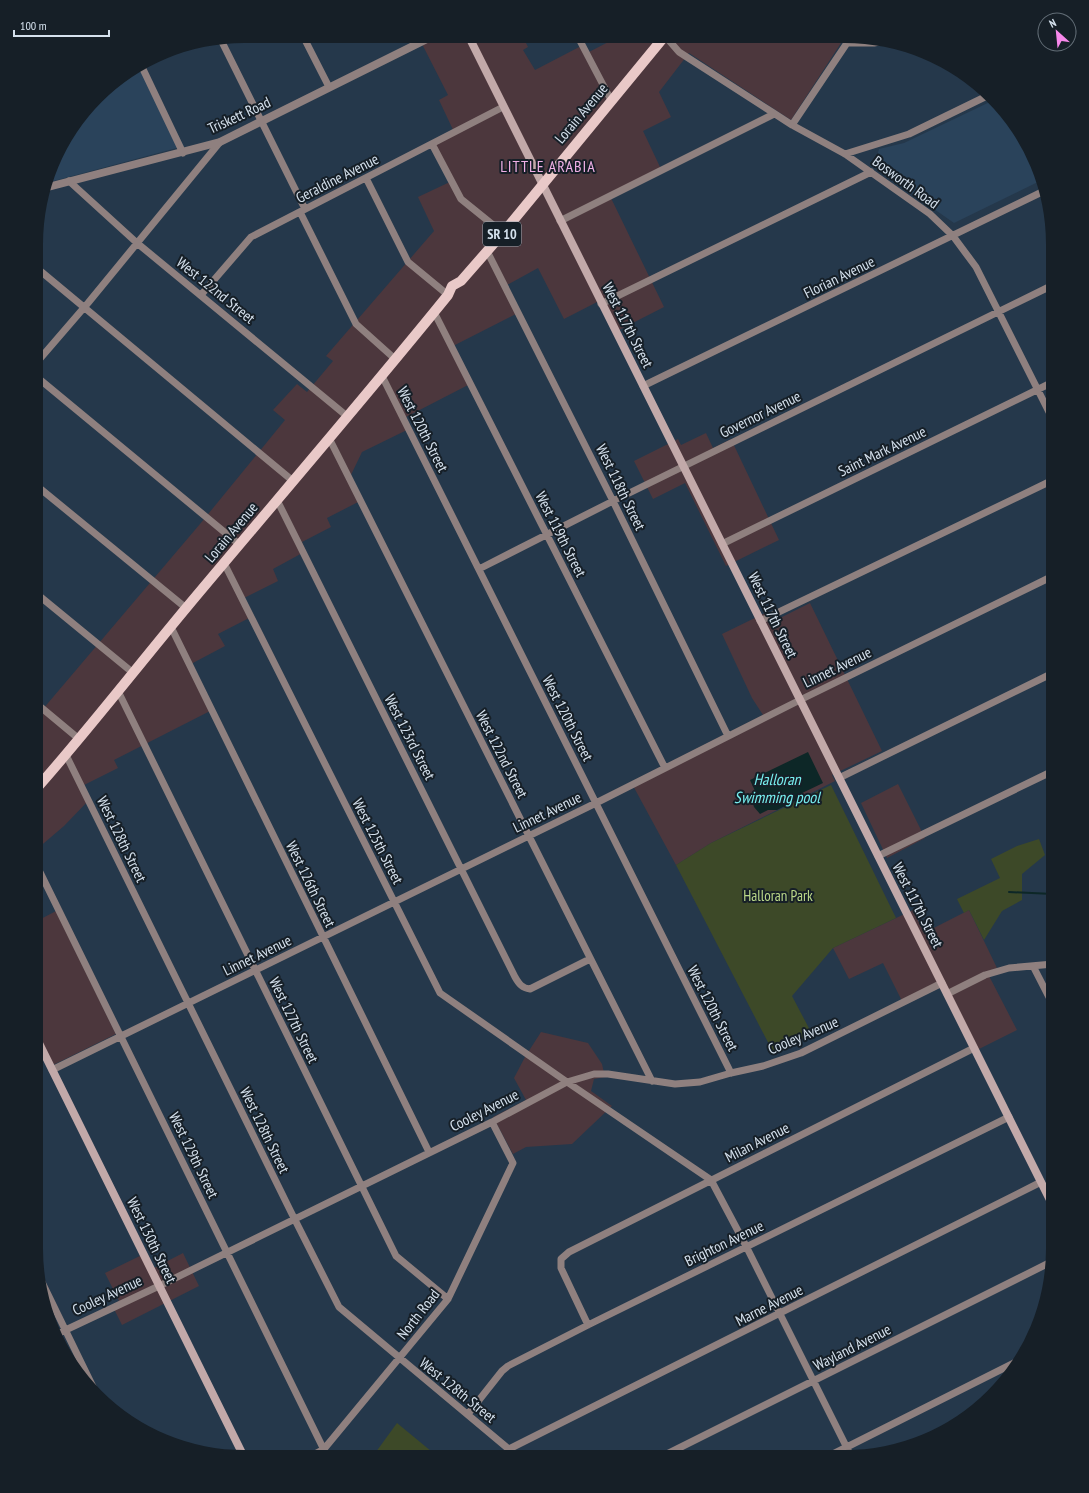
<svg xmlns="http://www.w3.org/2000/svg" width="1089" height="1493" font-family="'PT Sans Narrow',sans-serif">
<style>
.commercial{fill:#4c373d}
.built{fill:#2a435b}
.green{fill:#3d4928}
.water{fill:#0d2727}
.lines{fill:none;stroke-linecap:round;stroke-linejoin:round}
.stream{stroke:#0d2727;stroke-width:2}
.minor{stroke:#8f807f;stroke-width:7}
.tertiary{stroke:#8f807f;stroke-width:8}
.secondary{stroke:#c2a9a9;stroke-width:8}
.primary{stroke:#e9c9c8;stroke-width:10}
.labels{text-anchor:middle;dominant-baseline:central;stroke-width:4;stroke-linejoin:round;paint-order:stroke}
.shield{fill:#161f27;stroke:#9ca7b2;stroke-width:1}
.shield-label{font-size:14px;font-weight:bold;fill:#d5e1ed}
.street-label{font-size:15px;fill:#d5e1ed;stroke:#161f27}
.park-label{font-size:15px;fill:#bbd889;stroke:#161f27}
.neighbourhood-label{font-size:16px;letter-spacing:1px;fill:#efb0e6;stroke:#161f27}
.water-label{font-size:16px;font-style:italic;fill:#78f0f1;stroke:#161f27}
</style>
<rect width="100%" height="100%" fill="#25384b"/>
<path class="commercial" d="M407 36 523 37 528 47 523 50 535 70 585 44 589 52 618 37 849 38 841 43 791 120 689 53 659 92 671 117 643 131 661 169 609 194 664 307 617 331 601 300 564 319 538 268 507 285 520 312 453 346 472 383 406 417 411 428 362 452 350 477 362 500 327 518 331 527 302 542 306 551 273 569 278 581 244 598 253 616 218 634 225 646 191 664 214 709 114 760 118 768 84 785 90 799 64 826 37 849V716L200 524 285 420 273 410 297 384 307 392 333 361 326 356 434 231 418 197 452 181 434 145 455 134 439 100 448 95 422 44 413 48Z
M706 433 713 448 731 439 779 540 726 566 685 483 653 499 634 461 678 439 681 445Z
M810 603 882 751 832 775 835 781 711 843 676 865 631 782 763 715 752 698 722 634 765 613 770 623Z
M898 784 925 838 887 858 861 803Z
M913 910 924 933 969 910 997 968 987 972 1017 1030 973 1052 938 983 902 1001 883 963 849 979 833 948Z
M56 911 116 1034 53 1065 36 1032 37 921Z
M541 1032 588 1043 602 1064 605 1077 594 1079 591 1091 612 1106 572 1144 526 1147 513 1154 493 1117 526 1100 514 1078 525 1057Z
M146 1253 154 1268 183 1253 199 1286 122 1325 112 1305 119 1301 105 1273Z"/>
<path class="built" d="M142 67 184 146 50 182 64 140 107 87Z
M994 100 1002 107 1031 152 1042 180 954 223 874 167 879 149 904 143Z"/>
<path class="green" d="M831 785 896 918 833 948 792 996 812 1034 773 1052 676 865 711 843Z
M1039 839 1045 855 1022 874V900L1002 911 984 940 969 910 964 913 957 899 1000 878 991 859 1017 846Z
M397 1423 437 1456H373Z"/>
<path class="water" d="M808 752 823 783 798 795 799 799 777 810H768L760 814 754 807 750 794 755 791 750 780Z"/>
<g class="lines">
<path class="stream" d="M1009 892 1053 894"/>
<path class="minor" d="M303 36 329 87
M578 37 611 100
M666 37 679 52 772 112 792 125 845 154 930 214 953 236 976 267 1053 420
M221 40 305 209
M142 67 183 153
M792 125 847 43H874L884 41
M432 144 461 199 503 233
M845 154 909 134 989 95
M366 178 408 262 448 295
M69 181 137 243 348 417
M300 212 356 324 395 359
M560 221 774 114
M487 251 613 501 728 736
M38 269 293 481
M201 295 251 237 503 107
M601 304 871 172
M434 312 665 768
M38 361 88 303 220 142
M382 376 731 1073
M38 378 240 545
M643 386 1046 190
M329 438 652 1081
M37 486 186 608
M277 500 515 977C519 984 522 988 530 989L590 959
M722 544 1053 382
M224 563 440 993 567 1082 711 1180 746 1246 851 1456
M479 569 613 501 1053 285
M37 594 132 672
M760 621 1053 480
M171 627 429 1152
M118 691 396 1256 448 1299
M37 704 79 739
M66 755 291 1212 339 1307 517 1456
M839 778 1053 673
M878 856 1053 771
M37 866 327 1456
M1033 966 1053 1005
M947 994 985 975 1009 968 1053 964
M52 1070 596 803 800 700 1053 576
M40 1278 97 1395
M588 1325 561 1268V1259L569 1252 974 1048
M55 1335 159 1286 492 1122 567 1082 594 1074H608L675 1084 700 1082 731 1073 763 1066 801 1053 942 983
M468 1414 502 1371 508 1366 588 1325 1009 1117
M509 1449 1041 1182
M311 1456 324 1449 448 1299 513 1163 492 1122
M663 1456 1053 1261
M827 1457 1020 1360"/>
<path class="tertiary" d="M48 187 220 142 431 37"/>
<path class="secondary" d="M469 37 1053 1206
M36 1037 243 1455"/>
<path class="primary" d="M37 788C89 729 137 667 187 607 274 503 363 400 448 295L452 286 461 281 503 233 664 37"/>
</g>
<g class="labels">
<rect class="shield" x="483" y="222" width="38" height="24" rx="3"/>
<g class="shield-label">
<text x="502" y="234">SR 10</text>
</g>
<g class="street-label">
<text transform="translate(581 113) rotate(-50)">Lorain Avenue</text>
<text transform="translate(239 115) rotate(-25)">Triskett Road</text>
<text transform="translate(337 178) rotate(-27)">Geraldine Avenue</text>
<text transform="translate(906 182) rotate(36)">Bosworth Road</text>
<text transform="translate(839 277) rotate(-26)">Florian Avenue</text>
<text transform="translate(216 290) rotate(39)">West 122nd Street</text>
<text transform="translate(628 325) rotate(63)">West 117th Street</text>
<text transform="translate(760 414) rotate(-26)">Governor Avenue</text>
<text transform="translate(423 429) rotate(63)">West 120th Street</text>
<text transform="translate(882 451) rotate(-26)">Saint Mark Avenue</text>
<text transform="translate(621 487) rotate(64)">West 118th Street</text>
<text transform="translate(231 532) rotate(-50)">Lorain Avenue</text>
<text transform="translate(561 534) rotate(63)">West 119th Street</text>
<text transform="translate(773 615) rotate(64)">West 117th Street</text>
<text transform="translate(837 667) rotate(-26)">Linnet Avenue</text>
<text transform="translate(568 718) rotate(63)">West 120th Street</text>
<text transform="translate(410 737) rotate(63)">West 123rd Street</text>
<text transform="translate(502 754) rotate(63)">West 122nd Street</text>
<text transform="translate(547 812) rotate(-26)">Linnet Avenue</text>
<text transform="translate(122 839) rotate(64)">West 128th Street</text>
<text transform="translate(378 841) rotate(63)">West 125th Street</text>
<text transform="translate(311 884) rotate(64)">West 126th Street</text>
<text transform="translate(918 905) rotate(63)">West 117th Street</text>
<text transform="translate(257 955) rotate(-26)">Linnet Avenue</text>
<text transform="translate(713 1008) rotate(63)">West 120th Street</text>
<text transform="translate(294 1020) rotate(64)">West 127th Street</text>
<text transform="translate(803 1035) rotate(-23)">Cooley Avenue</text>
<text transform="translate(484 1110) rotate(-27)">Cooley Avenue</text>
<text transform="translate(265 1130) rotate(64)">West 128th Street</text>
<text transform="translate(757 1142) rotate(-27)">Milan Avenue</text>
<text transform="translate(194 1155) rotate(64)">West 129th Street</text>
<text transform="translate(152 1240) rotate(64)">West 130th Street</text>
<text transform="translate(724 1243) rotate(-26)">Brighton Avenue</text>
<text transform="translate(107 1295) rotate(-25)">Cooley Avenue</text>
<text transform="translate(769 1305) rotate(-27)">Marne Avenue</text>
<text transform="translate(418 1314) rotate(-52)">North Road</text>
<text transform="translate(852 1347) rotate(-27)">Wayland Avenue</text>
<text transform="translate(458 1390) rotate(39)">West 128th Street</text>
</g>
<g class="park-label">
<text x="778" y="895">Halloran Park</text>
</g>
<g class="neighbourhood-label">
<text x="548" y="166">LITTLE ARABIA</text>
</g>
<g class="water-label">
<text x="777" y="779">Halloran<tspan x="777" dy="18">Swimming pool</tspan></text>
</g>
</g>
<path d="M0 0H1089V1493H0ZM244 43H845A201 201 0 0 1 1046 244V1249A201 201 0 0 1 845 1450H244A201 201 0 0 1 43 1249V244A201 201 0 0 1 244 43Z" fill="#161f27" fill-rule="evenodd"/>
<g transform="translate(1057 32) rotate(333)"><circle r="19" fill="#161f27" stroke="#626d76"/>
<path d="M0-3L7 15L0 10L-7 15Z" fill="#f788eb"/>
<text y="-6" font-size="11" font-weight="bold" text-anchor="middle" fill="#d5e1ed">N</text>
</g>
<path d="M14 30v6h95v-6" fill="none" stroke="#d5e1ed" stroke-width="2"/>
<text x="20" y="30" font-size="12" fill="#d5e1ed" stroke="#161f27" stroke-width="3" paint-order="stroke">100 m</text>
</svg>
